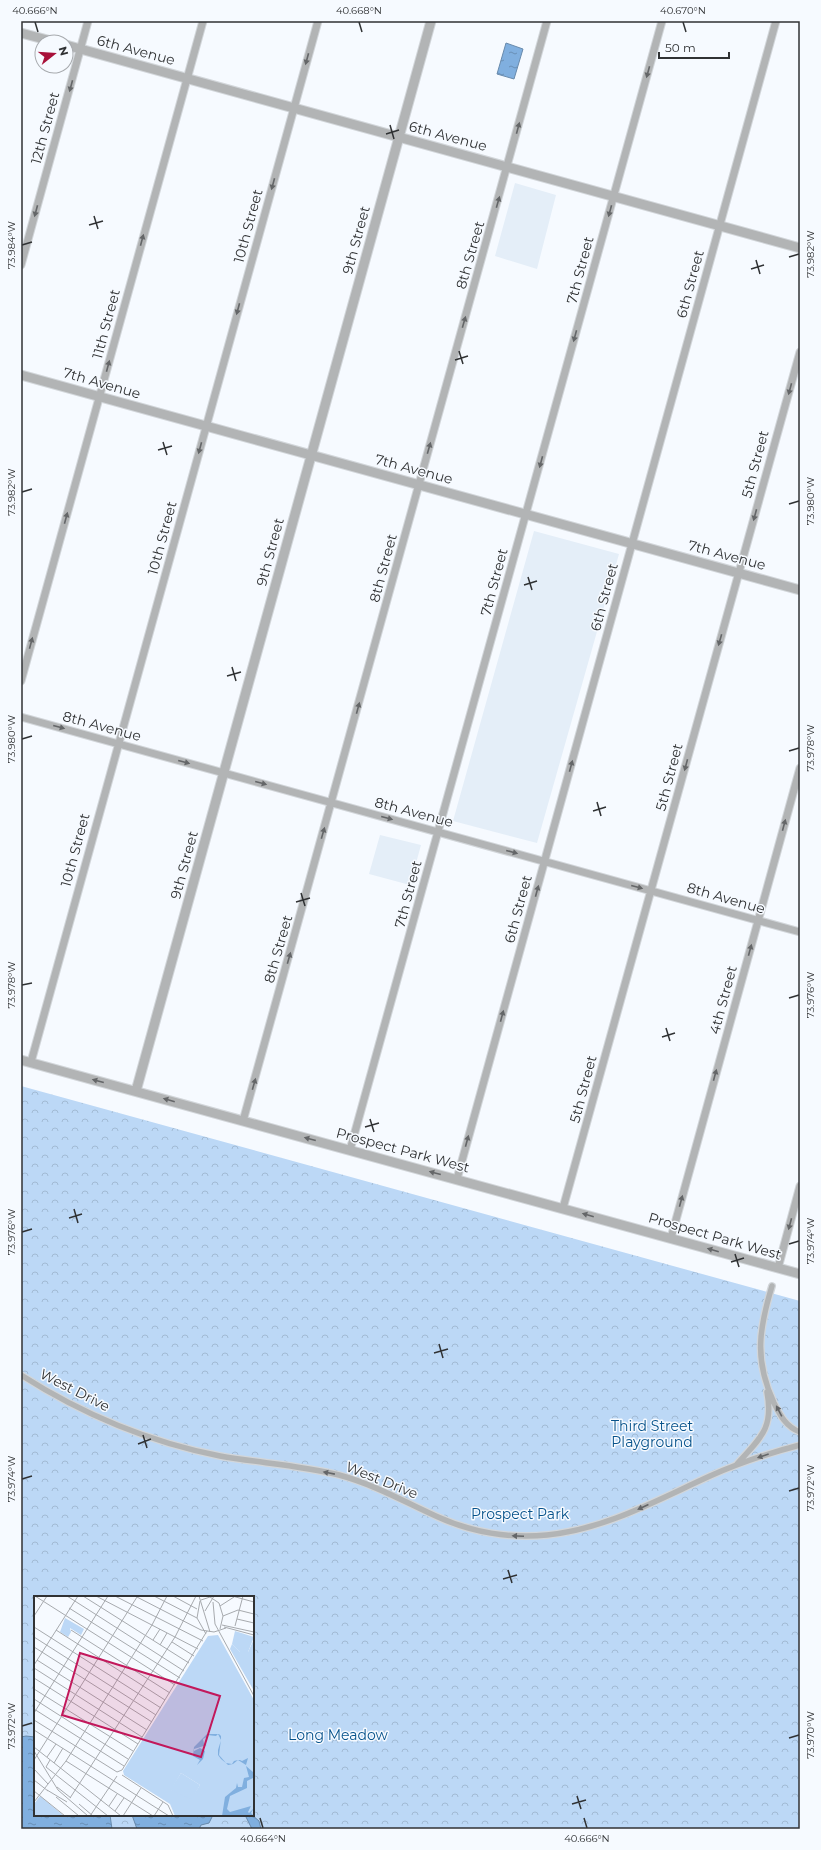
<svg xmlns="http://www.w3.org/2000/svg" width="821" height="1850" font-family="Montserrat,sans-serif">
<style>
.built{fill:#e4eef8}
.park{fill:url(#park-crowns);fill-rule:evenodd}
.water{fill:url(#water-ripples);stroke:#688aac}
.lines{fill:none;stroke-linecap:round;stroke-linejoin:round}
.pedestrian-casing{stroke:#d2d6da;stroke-width:8}
.minor-casing{stroke:#d2d6da;stroke-width:9}
.tertiary-casing{stroke:#d2d6da;stroke-width:11}
.pedestrian{stroke:#b2b4b5;stroke-width:5.5}
.minor{stroke:#b2b4b5;stroke-width:7}
.tertiary{stroke:#b2b4b5;stroke-width:9}
.oneway{fill:#646668}
.ticks{fill:none;stroke:#303234;stroke-width:1.5}
.labels{text-anchor:middle;dominant-baseline:central;stroke-width:3;stroke-linejoin:round;paint-order:stroke}
.street-label{font-size:14px;fill:#303234;stroke:#f6faff}
.park-label{font-size:14px;fill:#06528b;stroke:#f6faff}
.inset-road{fill:none;stroke:#a7aaae;stroke-width:1}
.view{fill:#c2185b;fill-opacity:0.15;stroke:#c2185b;stroke-width:2}
.inset-edge{fill:none;stroke:#303234;stroke-width:2}
.neatline{fill:none;stroke:#303234;stroke-width:1.5}
.ticks-label{font-size:10px;text-anchor:middle;fill:#303234}
</style>
<defs>
<pattern id="park-crowns" width="20" height="18" patternUnits="userSpaceOnUse"><rect width="20" height="18" fill="#bcd8f6"/><path d="M2 6a3 3 0 1 1 6 0M12 15a3 3 0 1 1 6 0" fill="none" stroke="#a2bad4"/></pattern>
<pattern id="water-ripples" width="26" height="14" patternUnits="userSpaceOnUse"><rect width="26" height="14" fill="#80afdf"/><path d="M2 4q2-2 4 0t4 0M15 11q2-2 4 0t4 0" fill="none" stroke="#698fb6"/></pattern>
</defs>
<rect width="100%" height="100%" fill="#f6faff"/>
<path class="built" d="M515 183 556 195 537 269 495 256Z
M534 531 619 554 537 843 453 821Z
M380 835 421 845 410 885 369 874Z"/>
<path class="park" d="M21 1086 800 1301V1829H21ZM35 1597H253V1815H35Z"/>
<path class="water" d="M506 43 523 49 514 79 497 74Z
M26 1736 35 1737V1815H110L112 1829H21V1737Z
M132 1815H213L209 1823 201 1825 199 1829H137Z
M245 1815H252L259 1821 261 1829H252Z"/>
<g class="lines">
<defs>
<path id="pedestrian" d="M772 1286C759 1329 754 1360 774 1403 780 1415 786 1427 800 1432
M21 1375C82 1414 149 1442 220 1456 259 1463 300 1465 339 1475 373 1484 405 1502 438 1517 471 1532 510 1539 547 1535 606 1529 657 1500 710 1476 739 1463 769 1453 800 1445
M737 1464C760 1438 774 1429 767 1392"/>
<path id="minor" d="M21 265 88 21
M21 681 203 21
M21 717 800 932
M31 1062 318 21
M243 1121 547 21
M350 1150 662 21
M457 1179 776 21
M563 1208 800 352
M671 1238 800 768
M778 1268 800 1186"/>
<path id="tertiary" d="M21 33 55 42
M66 45 800 248
M21 375 800 590
M21 1060 800 1274
M136 1091 431 21"/>
</defs>
<use href="#pedestrian" class="pedestrian-casing"/>
<use href="#minor" class="minor-casing"/>
<use href="#tertiary" class="tertiary-casing"/>
<use href="#pedestrian" class="pedestrian"/>
<use href="#minor" class="minor"/>
<use href="#tertiary" class="tertiary"/>
</g>
<defs><path id="oneway-solid" d="M-6-.8H1V-3.2L6.5 0L1 3.2V.8H-6Z"/></defs>
<g class="oneway">
<use href="#oneway-solid" transform="translate(307 59) rotate(105)"/>
<use href="#oneway-solid" transform="translate(648 72) rotate(105)"/>
<use href="#oneway-solid" transform="translate(71 86) rotate(105)"/>
<use href="#oneway-solid" transform="translate(518 128) rotate(-75)"/>
<use href="#oneway-solid" transform="translate(273 184) rotate(105)"/>
<use href="#oneway-solid" transform="translate(498 202) rotate(-74)"/>
<use href="#oneway-solid" transform="translate(36 211) rotate(105)"/>
<use href="#oneway-solid" transform="translate(610 211) rotate(105)"/>
<use href="#oneway-solid" transform="translate(142 240) rotate(-75)"/>
<use href="#oneway-solid" transform="translate(238 309) rotate(105)"/>
<use href="#oneway-solid" transform="translate(464 322) rotate(-74)"/>
<use href="#oneway-solid" transform="translate(575 336) rotate(105)"/>
<use href="#oneway-solid" transform="translate(108 366) rotate(-75)"/>
<use href="#oneway-solid" transform="translate(790 389) rotate(105)"/>
<use href="#oneway-solid" transform="translate(200 448) rotate(105)"/>
<use href="#oneway-solid" transform="translate(429 448) rotate(-74)"/>
<use href="#oneway-solid" transform="translate(541 462) rotate(105)"/>
<use href="#oneway-solid" transform="translate(755 515) rotate(105)"/>
<use href="#oneway-solid" transform="translate(66 518) rotate(-75)"/>
<use href="#oneway-solid" transform="translate(720 640) rotate(106)"/>
<use href="#oneway-solid" transform="translate(31 643) rotate(-75)"/>
<use href="#oneway-solid" transform="translate(358 708) rotate(-75)"/>
<use href="#oneway-solid" transform="translate(59 727) rotate(15)"/>
<use href="#oneway-solid" transform="translate(184 762) rotate(15)"/>
<use href="#oneway-solid" transform="translate(686 765) rotate(105)"/>
<use href="#oneway-solid" transform="translate(571 766) rotate(-75)"/>
<use href="#oneway-solid" transform="translate(261 783) rotate(15)"/>
<use href="#oneway-solid" transform="translate(387 818) rotate(15)"/>
<use href="#oneway-solid" transform="translate(784 825) rotate(-75)"/>
<use href="#oneway-solid" transform="translate(323 833) rotate(-74)"/>
<use href="#oneway-solid" transform="translate(512 852) rotate(15)"/>
<use href="#oneway-solid" transform="translate(637 887) rotate(15)"/>
<use href="#oneway-solid" transform="translate(537 891) rotate(-75)"/>
<use href="#oneway-solid" transform="translate(750 950) rotate(-75)"/>
<use href="#oneway-solid" transform="translate(289 958) rotate(-74)"/>
<use href="#oneway-solid" transform="translate(502 1016) rotate(-75)"/>
<use href="#oneway-solid" transform="translate(715 1075) rotate(-75)"/>
<use href="#oneway-solid" transform="translate(98 1081) rotate(-165)"/>
<use href="#oneway-solid" transform="translate(254 1084) rotate(-74)"/>
<use href="#oneway-solid" transform="translate(169 1100) rotate(-164)"/>
<use href="#oneway-solid" transform="translate(310 1139) rotate(-165)"/>
<use href="#oneway-solid" transform="translate(467 1141) rotate(-75)"/>
<use href="#oneway-solid" transform="translate(435 1173) rotate(-165)"/>
<use href="#oneway-solid" transform="translate(681 1201) rotate(-75)"/>
<use href="#oneway-solid" transform="translate(588 1215) rotate(-164)"/>
<use href="#oneway-solid" transform="translate(790 1224) rotate(105)"/>
<use href="#oneway-solid" transform="translate(713 1250) rotate(-164)"/>
<use href="#oneway-solid" transform="translate(779 1411) rotate(-118)"/>
<use href="#oneway-solid" transform="translate(763 1456) rotate(161)"/>
<use href="#oneway-solid" transform="translate(329 1473) rotate(-169)"/>
<use href="#oneway-solid" transform="translate(643 1507) rotate(155)"/>
<use href="#oneway-solid" transform="translate(518 1536) rotate(-178)"/>
</g>
<path class="ticks" d="M35 22 38 32M359 22 362 32M683 22 686 32M390 125 394 139M386 134 399 130M94 216 98 229M89 225 103 221M22 245 32 242M789 257 799 254M756 260 760 274M751 269 764 265M459 351 463 364M455 360 468 356M163 442 167 455M158 450 172 446M22 492 32 489M789 504 799 501M528 577 532 590M524 585 537 581M232 667 236 681M227 676 241 672M22 739 32 736M789 751 799 748M597 802 601 816M593 811 606 807M301 893 305 906M296 902 310 898M22 985 32 983M789 998 799 995M666 1028 670 1041M662 1037 675 1033M370 1119 374 1132M365 1127 379 1123M74 1209 78 1223M69 1218 82 1214M22 1232 32 1229M789 1244 799 1241M735 1254 739 1267M731 1262 744 1258M439 1344 443 1358M434 1353 448 1349M143 1435 147 1448M138 1444 151 1439M22 1479 32 1476M789 1491 799 1488M508 1570 512 1583M503 1579 517 1575M22 1726 32 1723M789 1738 799 1735M577 1796 581 1809M572 1804 586 1800M260 1818 263 1828M584 1818 587 1828"/>
<g class="labels">
<g class="street-label">
<text transform="translate(136 50) rotate(15)">6th Avenue</text>
<text transform="translate(45 128) rotate(-75)">12th Street</text>
<text transform="translate(448 136) rotate(15)">6th Avenue</text>
<text transform="translate(248 226) rotate(-75)">10th Street</text>
<text transform="translate(356 240) rotate(-75)">9th Street</text>
<text transform="translate(470 255) rotate(-74)">8th Street</text>
<text transform="translate(580 270) rotate(-75)">7th Street</text>
<text transform="translate(690 284) rotate(-75)">6th Street</text>
<text transform="translate(106 324) rotate(-75)">11th Street</text>
<text transform="translate(102 383) rotate(16)">7th Avenue</text>
<text transform="translate(755 464) rotate(-75)">5th Street</text>
<text transform="translate(414 469) rotate(15)">7th Avenue</text>
<text transform="translate(162 538) rotate(-75)">10th Street</text>
<text transform="translate(270 552) rotate(-75)">9th Street</text>
<text transform="translate(727 555) rotate(15)">7th Avenue</text>
<text transform="translate(383 568) rotate(-75)">8th Street</text>
<text transform="translate(494 582) rotate(-75)">7th Street</text>
<text transform="translate(604 597) rotate(-75)">6th Street</text>
<text transform="translate(102 726) rotate(15)">8th Avenue</text>
<text transform="translate(669 777) rotate(-75)">5th Street</text>
<text transform="translate(414 812) rotate(15)">8th Avenue</text>
<text transform="translate(75 850) rotate(-75)">10th Street</text>
<text transform="translate(184 865) rotate(-75)">9th Street</text>
<text transform="translate(408 894) rotate(-75)">7th Street</text>
<text transform="translate(726 898) rotate(16)">8th Avenue</text>
<text transform="translate(518 909) rotate(-75)">6th Street</text>
<text transform="translate(278 949) rotate(-74)">8th Street</text>
<text transform="translate(723 1000) rotate(-75)">4th Street</text>
<text transform="translate(583 1089) rotate(-75)">5th Street</text>
<text transform="translate(403 1150) rotate(15)">Prospect Park West</text>
<text transform="translate(715 1236) rotate(16)">Prospect Park West</text>
<text transform="translate(75 1390) rotate(27)">West Drive</text>
<text transform="translate(382 1480) rotate(22)">West Drive</text>
</g>
<g class="park-label">
<text x="652" y="1426">Third Street<tspan x="652" dy="16">Playground</tspan></text>
<text x="520" y="1514">Prospect Park</text>
<text x="338" y="1735">Long Meadow</text>
</g>
</g>
<g transform="translate(34 1596)">
<rect width="220" height="220" fill="#f6faff"/>
<path d="M147 177 166 189 158 203H152L136 194ZM6 200 30 220H0V208Z" fill="#bcd8f6"/>
<path d="M31 22 50 33 47 39 36 32 37 36 34 41 26 36ZM201 35 220 41 214 56H206L198 48ZM184 39 220 104V220H141L136 208 90 179 89 175 174 40ZM147 177 166 189 157 203 137 194Z" fill="#bcd8f6" fill-rule="evenodd"/>
<path d="M220 43V95L196 53 198 48 206 56H214Z" fill="#bcd8f6"/>
<path d="M173 138H185L187 140V143L185 159 192 167 198 168 200 165 204 164H206L208 165 214 162 212 169 204 164 199 168 194 169 192 167 187 163 184 159V154L187 144 184 138 182 140 173 139V141L169 143 170 148 173 149 160 153V155L166 152 171 155 169 163 163 169 166 164 159 160 160 151ZM212 170 219 176V182L213 185V192L196 200 193 213 196 216 217 210 214 216 215 217 220 212 217 217 220 220H188L191 201 202 192 203 187 204 191H208L210 182 215 181Z" fill="#80afdf"/>
<path class="inset-road" d="M1 0 141 89M33 0 150 75M49 0 155 67M62 0 164 53M81 0 169 45M101 0 167 34 180 36 192 32M120 0 163 22M139 0 163 13M165 0 176 36M198 0 220 6M167 4 176 1 185 7 189 20 186 33M166 5 163 22 172 38M179 6 181 28 220 100M186 10 200 1M35 12 146 82M171 15 180 0M0 20 13 0M189 20 204 14 220 18M203 23 220 27M188 29 220 36M201 30 209 0M0 31 127 112M190 31 220 39M22 34 131 104M37 34 136 97M0 41 122 119M119 44 126 33M138 46 160 60M126 49 133 37M0 51 118 126M3 64 113 134M0 69 44 0M0 72 108 141M0 82 104 148M0 93 99 155M0 103 94 163M0 113 90 170M0 117 74 0M0 124 83 176M0 134 135 220M0 151 87 220M0 155 24 194 54 220M13 161 22 148M0 164 103 1M16 164 12 171 74 220M32 165 119 220M20 167 29 152M0 173 14 188M83 176 88 174 173 35M88 179 134 209 139 220M0 184 14 195M23 191 37 202M13 194 33 206M0 195 31 220M22 201 45 220M36 202 141 41 162 0M0 206 32 165 118 29 133 0M45 208 59 220M75 210 83 198M81 215 90 202M56 220 83 180M89 220 107 192M120 220 129 206"/>
<path class="view" d="M46 57 186 100 167 161 28 119Z"/>
<rect width="220" height="220" class="inset-edge"/>
</g>
<rect width="821" height="1850" fill="none" stroke="#f6faff" stroke-width="44"/>
<g transform="translate(54 54) rotate(73)"><circle r="19" fill="#f6faff" stroke="#a7aaae"/>
<path d="M0-3L7 15L0 10L-7 15Z" fill="#a8113a"/>
<text y="-6" font-size="11" font-weight="bold" text-anchor="middle" fill="#303234">N</text>
</g>
<path d="M659 52v6h70v-6" fill="none" stroke="#303234" stroke-width="2"/>
<text x="665" y="52" font-size="12" fill="#303234" stroke="#f6faff" stroke-width="3" paint-order="stroke">50 m</text>
<rect x="22" y="22" width="777" height="1806" class="neatline"/>
<g class="ticks-label">
<text x="35" y="14">40.666°N</text>
<text x="359" y="14">40.668°N</text>
<text x="683" y="14">40.670°N</text>
<text transform="translate(11 245) rotate(-90)" y="4">73.984°W</text>
<text transform="translate(810 254) rotate(-90)" y="4">73.982°W</text>
<text transform="translate(11 492) rotate(-90)" y="4">73.982°W</text>
<text transform="translate(810 501) rotate(-90)" y="4">73.980°W</text>
<text transform="translate(11 739) rotate(-90)" y="4">73.980°W</text>
<text transform="translate(810 748) rotate(-90)" y="4">73.978°W</text>
<text transform="translate(11 985) rotate(-90)" y="4">73.978°W</text>
<text transform="translate(810 995) rotate(-90)" y="4">73.976°W</text>
<text transform="translate(11 1232) rotate(-90)" y="4">73.976°W</text>
<text transform="translate(810 1241) rotate(-90)" y="4">73.974°W</text>
<text transform="translate(11 1479) rotate(-90)" y="4">73.974°W</text>
<text transform="translate(810 1488) rotate(-90)" y="4">73.972°W</text>
<text transform="translate(11 1726) rotate(-90)" y="4">73.972°W</text>
<text transform="translate(810 1735) rotate(-90)" y="4">73.970°W</text>
<text x="263" y="1842">40.664°N</text>
<text x="587" y="1842">40.666°N</text>
</g>
</svg>
